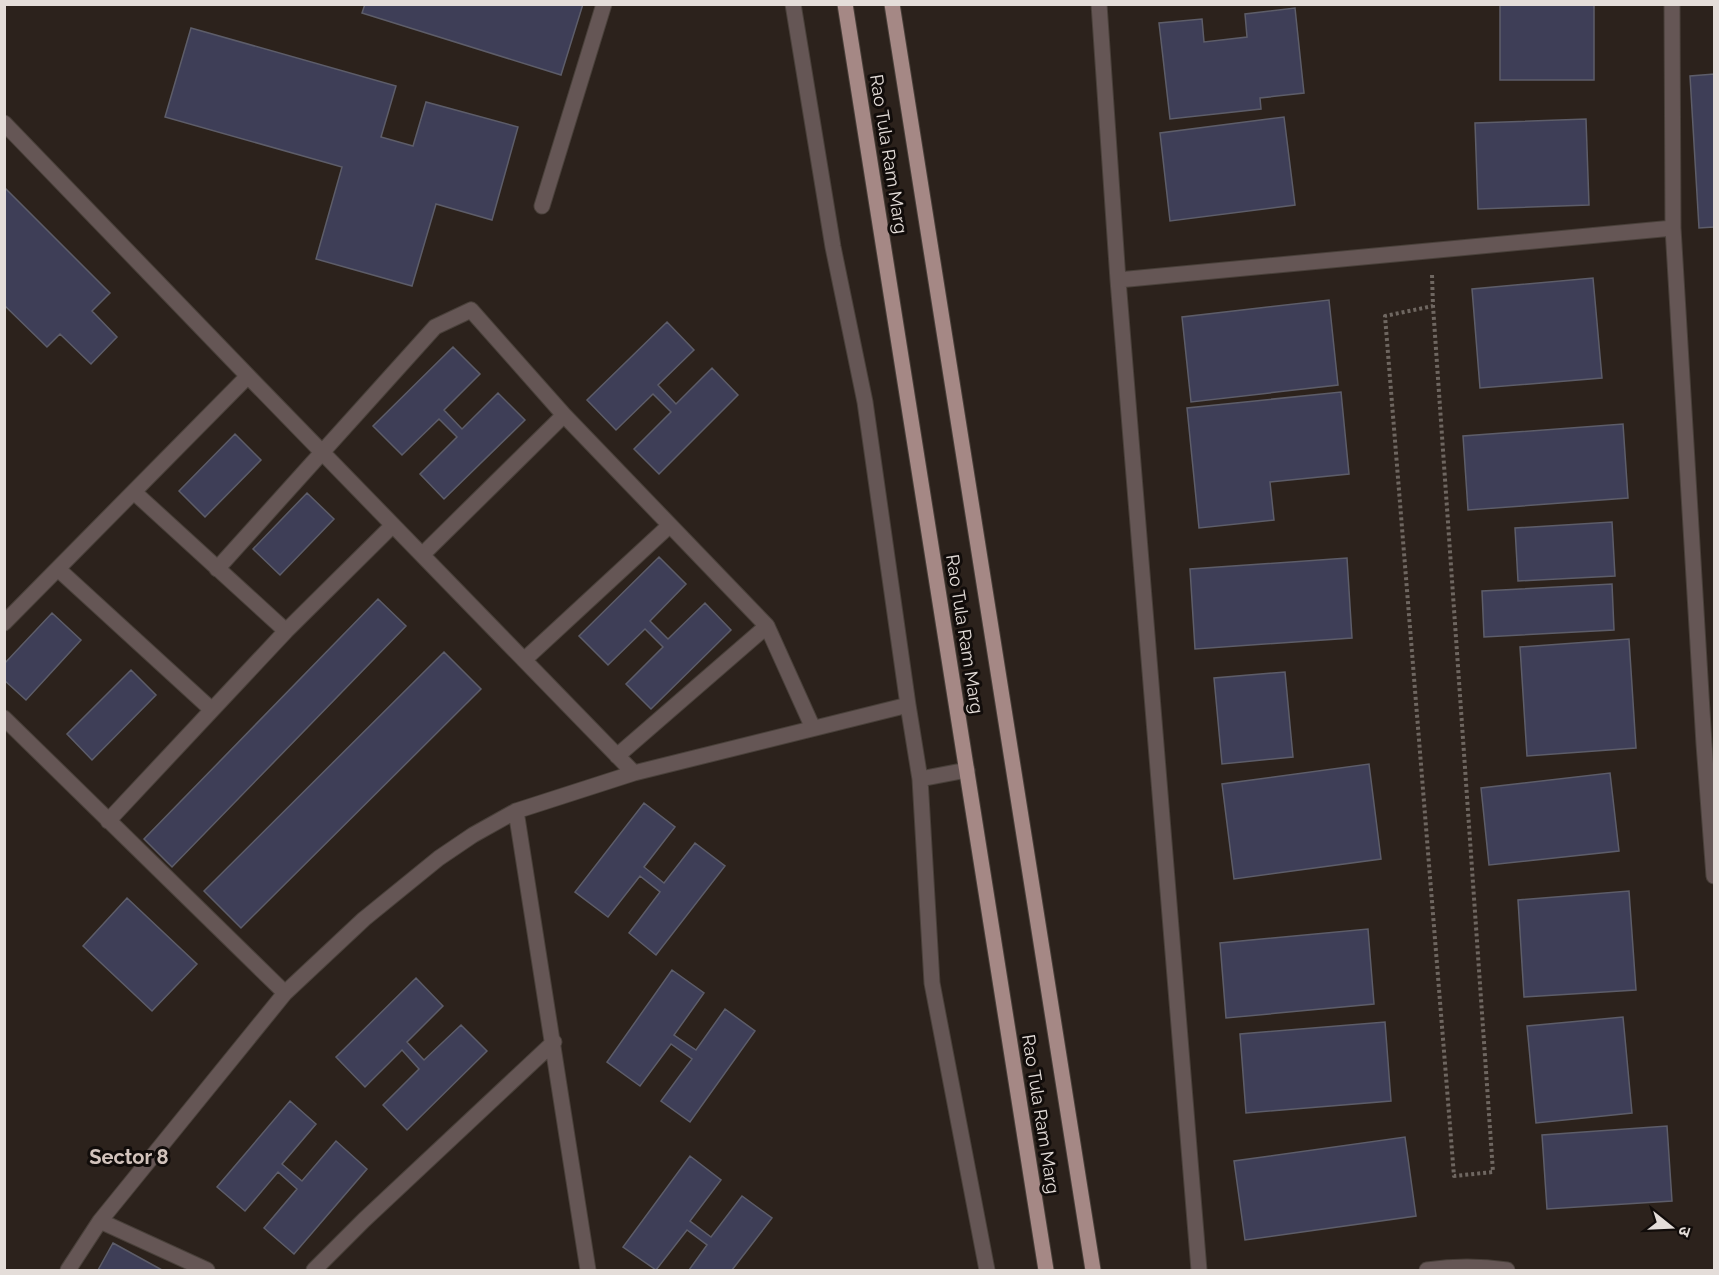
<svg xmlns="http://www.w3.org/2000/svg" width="1719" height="1275" font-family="Raleway,'Noto Sans Devanagari',sans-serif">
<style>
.building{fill:#3e3e57;stroke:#5d5d69;stroke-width:1.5}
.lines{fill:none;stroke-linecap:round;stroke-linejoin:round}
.minor-casing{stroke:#49403a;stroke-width:17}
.major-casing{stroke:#49403a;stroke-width:17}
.path{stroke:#6f6761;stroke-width:4;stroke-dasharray:3 3;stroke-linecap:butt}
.minor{stroke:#655655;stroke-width:15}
.major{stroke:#a58885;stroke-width:15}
.labels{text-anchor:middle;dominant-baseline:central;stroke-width:6;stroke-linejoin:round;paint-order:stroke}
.street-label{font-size:18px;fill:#e4ddd9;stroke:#110c0a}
.neighbourhood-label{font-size:20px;font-weight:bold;fill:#d2c3bc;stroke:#110c0a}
</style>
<rect width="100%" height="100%" fill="#2c221c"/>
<path class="building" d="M365 4H583L561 75 362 13Z
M1500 4H1594V80H1500Z
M1295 8 1304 93 1260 98 1261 109 1170 119 1159 23 1202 19 1204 42 1247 37 1245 14Z
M191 28 396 86 381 137 413 146 426 102 518 127 492 220 436 204 412 286 316 259 342 167 165 117Z
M1714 74V227L1699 228 1690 76Z
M1284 117 1295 205 1170 221 1160 133Z
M1586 119 1589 205 1478 209 1475 123Z
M4 187 110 293 92 311 117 337 91 364 60 334 47 347 4 305Z
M1593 278 1602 378 1480 388 1472 289Z
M1329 300 1338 385 1191 402 1182 317Z
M667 322 694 350 658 385 676 404 712 368 738 395 659 474 634 449 671 412 653 394 616 430 587 400Z
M453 347 480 374 444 410 462 429 498 393 525 420 444 499 420 474 457 437 439 419 402 455 373 426Z
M1341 392 1349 474 1270 482 1274 520 1199 528 1187 408Z
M1623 424 1628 498 1468 510 1463 436Z
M235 434 261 460 205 517 179 491Z
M307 493 334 519 280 575 253 549Z
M1612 522 1615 576 1518 581 1515 528Z
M659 557 686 584 650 621 668 639 705 603 731 630 651 709 626 684 663 647 645 629 608 665 579 636Z
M1347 558 1352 638 1195 649 1190 569Z
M1612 584 1614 630 1484 637 1482 591Z
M378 599 406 626 172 867 144 839Z
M52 613 81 640 26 700 4 680V664Z
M1629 639 1636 748 1527 756 1520 647Z
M444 652 481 689 241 928 204 891Z
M131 670 156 695 92 760 67 734Z
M1285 672 1293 757 1222 764 1214 678Z
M1369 764 1381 859 1234 879 1222 784Z
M1610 773 1619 851 1489 865 1481 788Z
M644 803 675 827 644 867 664 883 695 843 725 866 656 955 629 933 660 892 640 876 608 917 575 892Z
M1629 891 1636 990 1524 997 1518 900Z
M127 898 197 964 152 1011 83 946Z
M1368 929 1374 1004 1226 1018 1220 943Z
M672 970 704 993 674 1035 696 1050 725 1009 755 1031 690 1122 661 1101 692 1059 671 1044 640 1086 607 1062Z
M416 978 443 1006 407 1042 424 1060 461 1025 487 1051 407 1130 383 1105 419 1069 402 1050 365 1087 336 1057Z
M1623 1017 1632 1113 1536 1123 1527 1026Z
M1385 1022 1391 1101 1246 1113 1240 1034Z
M290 1101 316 1124 282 1164 302 1181 336 1141 367 1169 294 1254 264 1228 297 1189 278 1172 245 1211 217 1187Z
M1667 1126 1672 1201 1547 1209 1542 1135Z
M1405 1137 1416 1216 1245 1240 1234 1161Z
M690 1156 721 1180 690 1221 711 1237 742 1196 772 1218 732 1270H689L707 1245 687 1230 656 1270 623 1247Z
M113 1243 162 1270H98Z"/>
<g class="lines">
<defs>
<path id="minor" d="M793 4 833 247 865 402 908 705 920 779 932 983 987 1270
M1099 4 1118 280 1199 1270
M1672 4 1673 228 1704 744 1714 876
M4 123 248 376 634 773
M542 206 604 4
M1118 280 1673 228
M134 492 286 631
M422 555 564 415 767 626 617 756
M58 569 212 710
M217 569 435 327 471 310 564 415
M4 623 248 376
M767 626 813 728
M524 660 669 526
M4 718 285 993
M920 779 967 770
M516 811 588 1270
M108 821 286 631 393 525
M100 1221 207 1270
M68 1270 100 1221 285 993 364 919 439 858 473 835 516 811 634 773 908 705
M314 1270 364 1220 554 1042
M1427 1270C1454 1266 1480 1266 1507 1270"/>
<path id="major" d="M845 4 1046 1270
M892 4 1093 1270"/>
</defs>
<use href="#minor" class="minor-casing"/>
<use href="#major" class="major-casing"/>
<path class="path" d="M1432 275 1433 306 1493 1172 1454 1176 1385 316 1433 306"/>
<use href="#minor" class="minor"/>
<use href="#major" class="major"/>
</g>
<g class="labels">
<g class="street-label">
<text transform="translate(889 154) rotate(81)">Rao Tula Ram Marg</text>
<text transform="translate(965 634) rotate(81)">Rao Tula Ram Marg</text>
<text transform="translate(1041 1114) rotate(81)">Rao Tula Ram Marg</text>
</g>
<g class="neighbourhood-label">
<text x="129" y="1157">Sector 8</text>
</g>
</g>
<rect width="1719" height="1275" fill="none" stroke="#e4ddd9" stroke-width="12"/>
<g transform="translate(1671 1227) rotate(108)" stroke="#110c0a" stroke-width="4.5" paint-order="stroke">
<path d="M0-4.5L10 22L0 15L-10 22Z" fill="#e4ddd9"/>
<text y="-9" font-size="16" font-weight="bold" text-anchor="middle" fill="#e4ddd9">उ</text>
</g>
</svg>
